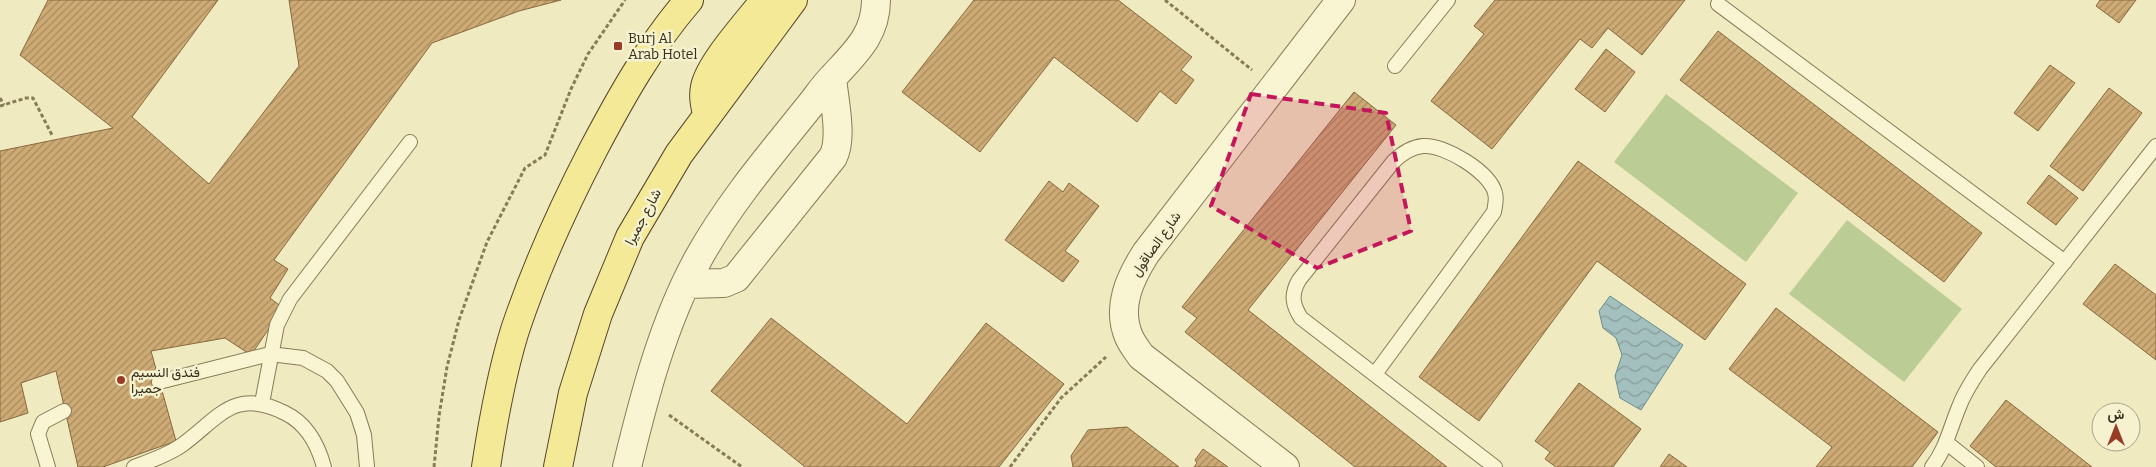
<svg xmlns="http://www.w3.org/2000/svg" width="2156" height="467" font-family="Bitter,Vazirmatn,serif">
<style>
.green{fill:#bbcd94}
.water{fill:url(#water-waves);stroke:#6a8e8d}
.building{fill:url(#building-hatch);stroke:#87693d}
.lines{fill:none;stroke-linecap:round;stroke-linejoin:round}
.service-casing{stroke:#887b58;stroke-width:16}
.minor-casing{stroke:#887b58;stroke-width:30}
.primary-casing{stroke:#55472c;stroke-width:30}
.path{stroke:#887b58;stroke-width:3;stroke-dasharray:4 2.5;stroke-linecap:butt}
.service{stroke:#f9f5d3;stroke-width:14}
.minor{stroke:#f9f5d3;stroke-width:28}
.primary{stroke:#f3e996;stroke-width:28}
.marked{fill:#c2185b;fill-opacity:0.2;stroke:#c2185b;stroke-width:4;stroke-dasharray:10 6;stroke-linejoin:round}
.poi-dot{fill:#983c26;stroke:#f6f2cf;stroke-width:2}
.labels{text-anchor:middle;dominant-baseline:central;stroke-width:5;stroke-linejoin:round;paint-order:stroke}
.poi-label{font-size:14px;fill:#372f1c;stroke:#f6f2cf;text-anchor:start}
.street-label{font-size:14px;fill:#372f1c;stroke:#f6f2cf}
</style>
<defs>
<pattern id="water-waves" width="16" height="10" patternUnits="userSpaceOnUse" patternTransform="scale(1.25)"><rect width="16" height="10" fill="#a3c0be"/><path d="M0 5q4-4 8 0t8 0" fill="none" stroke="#869c9a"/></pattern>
<pattern id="building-hatch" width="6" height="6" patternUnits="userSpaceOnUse" patternTransform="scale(1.25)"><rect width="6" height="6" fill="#ceab75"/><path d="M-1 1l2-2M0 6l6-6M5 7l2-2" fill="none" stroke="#a88c5f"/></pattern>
</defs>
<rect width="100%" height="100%" fill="#efeac0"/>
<path class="green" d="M1666 94 1798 193 1746 262 1614 162Z
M1847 220 1962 309 1904 382 1789 294Z"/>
<path class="water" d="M1610 296 1683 345 1641 410 1620 398 1615 376 1622 355 1616 338 1603 328 1599 311Z"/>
<path class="building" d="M48 0H218L132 117 209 184 299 66 289 0H561L519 11 432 43 274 260 288 269 270 298 283 308 251 355 225 338 151 351 176 441 103 467H78L56 371 21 383 28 413 0 422V151L113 128 20 55Z
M974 0H1118L1192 57 1181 70 1194 80 1176 104 1160 91 1137 122 1054 57 980 152 902 92Z
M1495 0H1685L1642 55 1608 28 1592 48 1580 39 1492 149 1431 101 1484 34 1474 26Z
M2100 0H2136L2119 23 2096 6Z
M1718 31 1982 233 1944 282 1680 80Z
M1606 49 1635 72 1605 112 1575 89Z
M2050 65 2075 83 2038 131 2014 113Z
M2109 88 2142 113 2083 191 2050 166Z
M1354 92 1396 125 1248 310 1447 467H1355L1185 332 1197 318 1182 307Z
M1578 161 1746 284 1705 340 1597 261 1479 421 1419 377Z
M2049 175 2078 198 2056 225 2027 203Z
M1049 181 1063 192 1069 183 1099 206 1065 251 1079 261 1063 282 1005 240Z
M2115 264 2156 295V360L2083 304Z
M1776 308 1938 432 1912 467H1816L1832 447 1729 369Z
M771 318 907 424 986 323 1064 384 999 467H805L711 391Z
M1579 383 1641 429 1613 467H1556L1545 459 1550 452 1535 441Z
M2006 400 2092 467H1996L1970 446Z
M1127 427 1179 467H1073L1071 456 1088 430Z
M1203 449 1228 467H1194L1197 463 1195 460Z
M1669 454 1687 467H1660Z"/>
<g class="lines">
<defs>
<path id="service" d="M1718 4 2065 262
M1395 66 1448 0
M1375 374 1494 212C1495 206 1497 199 1495 193 1490 172 1444 144 1423 146 1411 147 1401 154 1393 162L1299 280C1291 294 1292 304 1301 318L1495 467
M159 382 270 354 303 358 327 371 337 381 357 413 364 435 367 467
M262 403 277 325 290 299 410 142
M1947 443 1977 467
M48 467 38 434 43 422 64 411
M134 467C150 461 168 455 182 445 219 418 234 387 285 413 306 423 318 445 324 467
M1932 467C1946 449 1950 428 1959 407 1964 393 1972 381 1980 369L2156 146"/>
<path id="minor" d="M686 284 724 283 736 278 833 157C843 138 834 100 832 78
M627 467C644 397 663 323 698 259 729 203 771 154 812 103 819 94 825 85 833 77 855 53 876 35 876 0
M1285 467 1141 356C1137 350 1132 344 1129 337 1116 307 1130 278 1146 253L1341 0"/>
<path id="primary" d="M707 114C705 105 703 97 705 87 710 63 749 21 765 0
M486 467C493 421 501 375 515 330 536 267 563 208 593 150 621 97 650 45 689 0
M558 467 573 393 598 314 630 237 679 154 793 0"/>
</defs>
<use href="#service" class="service-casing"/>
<use href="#minor" class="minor-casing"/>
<use href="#primary" class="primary-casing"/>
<path class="path" d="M1165 0 1252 70
M0 98 4 105
M0 106 26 98H33L52 135
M669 415 742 467
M434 467 439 416 447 367 459 320 487 242 525 168 545 155 571 89 588 54 625 0
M1010 467 1061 398 1106 357"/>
<use href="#service" class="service"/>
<use href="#minor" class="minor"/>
<use href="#primary" class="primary"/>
</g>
<path class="marked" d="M1251 94 1386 113 1411 231 1317 268 1211 206Z"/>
<g class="poi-dot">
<rect x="613" y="41" width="10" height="10" rx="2.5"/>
<circle cx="121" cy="380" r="5"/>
</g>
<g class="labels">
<g class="poi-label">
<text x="628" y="38">Burj Al<tspan x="628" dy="16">Arab Hotel</tspan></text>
<text x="131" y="372">فندق النسيم<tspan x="131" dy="16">جميرا</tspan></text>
</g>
<g class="street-label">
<text transform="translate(643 217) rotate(-62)">شارع جميرا</text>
<text transform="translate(1156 244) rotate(-55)">شارع الصاقول</text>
</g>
</g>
<g transform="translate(2116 427)"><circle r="24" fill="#f6f2cf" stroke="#aaa487"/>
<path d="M0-4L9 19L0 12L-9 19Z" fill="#983c26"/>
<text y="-8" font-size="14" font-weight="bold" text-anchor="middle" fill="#372f1c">ش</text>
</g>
</svg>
